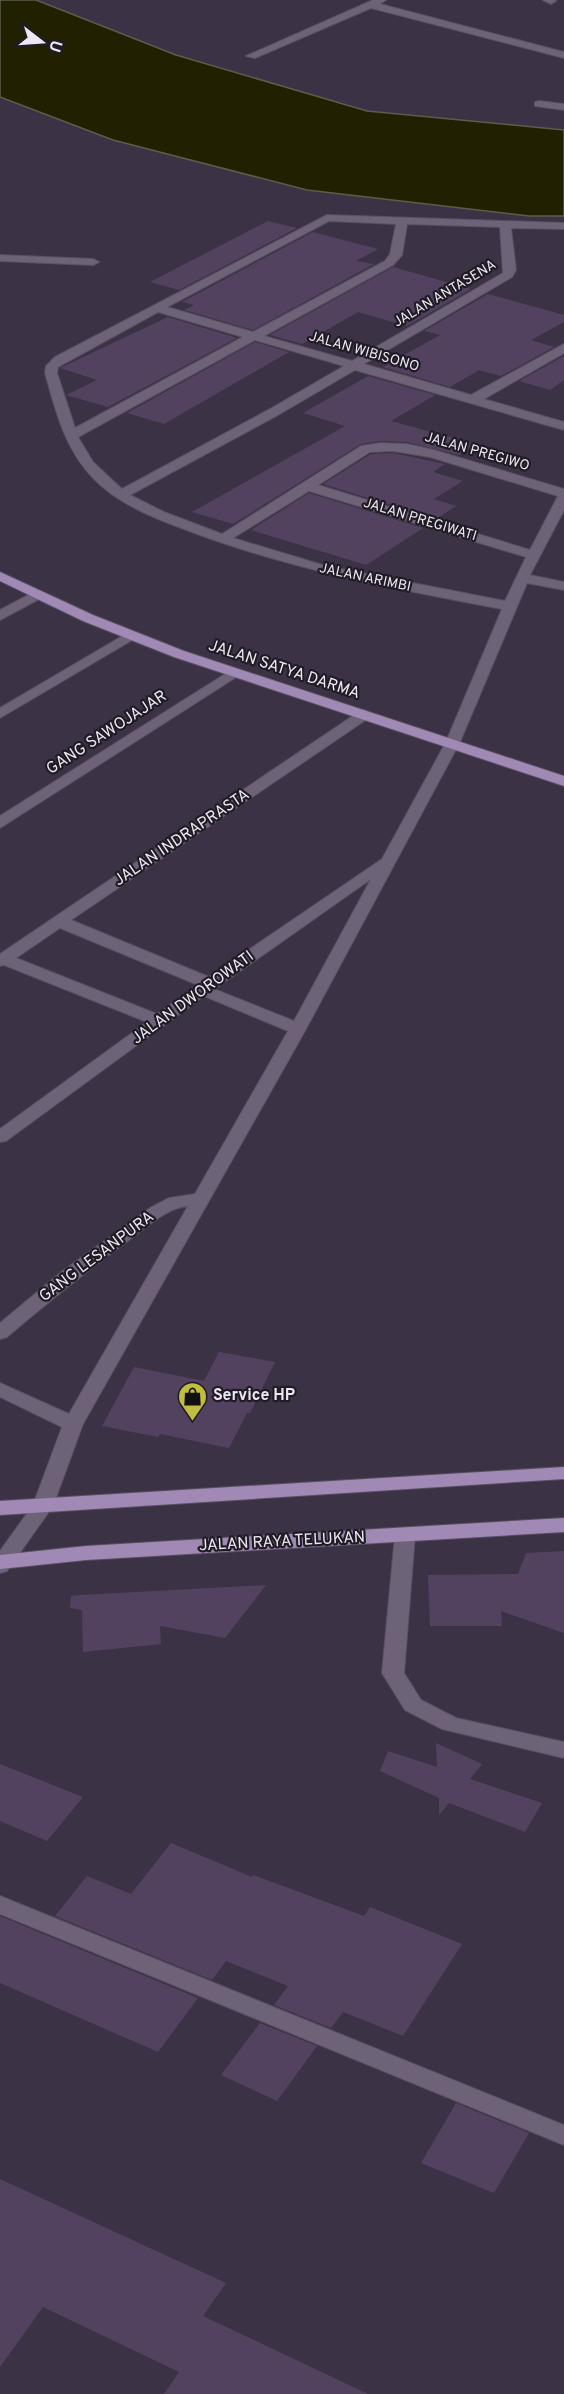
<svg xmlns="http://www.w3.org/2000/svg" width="564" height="2394" font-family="Overpass,sans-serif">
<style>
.water{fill:#212000;stroke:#5e5c49;stroke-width:1.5}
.building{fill:#524260}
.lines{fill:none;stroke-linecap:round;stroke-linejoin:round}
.minor-casing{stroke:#584f5f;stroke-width:2}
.major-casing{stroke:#584f5f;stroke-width:2}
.minor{fill:#6d6278;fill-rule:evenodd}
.major{fill:#a189b6;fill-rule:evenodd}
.labels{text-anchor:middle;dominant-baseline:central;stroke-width:4.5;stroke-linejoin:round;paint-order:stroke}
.far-street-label{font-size:14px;fill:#ede7f3;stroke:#201c25}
.street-label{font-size:16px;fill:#ede7f3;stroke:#201c25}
.poi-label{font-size:16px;font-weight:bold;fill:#ede7f3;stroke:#201c25;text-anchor:start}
</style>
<rect width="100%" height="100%" fill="#3c3245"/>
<path class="water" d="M0 0H36L176 55 367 111 564 130V216H529L307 190 113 140 0 97Z"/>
<path class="building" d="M268 221 297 228 179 290 150 282Z
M313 232 378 249 356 261 374 264 253 330 184 310 194 305 182 302Z
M393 267 471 289 407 326 358 312 302 344 270 335Z
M488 294 564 315V322L531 340 554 347 501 376 479 370 450 387 383 367 440 335 424 331Z
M168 317 237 338 108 407 66 395 97 380 60 368Z
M255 342 289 352 164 424 127 413Z
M564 356V380L550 390 519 381Z
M368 376 435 395 391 421 476 444 459 455 407 442 380 441 361 444 233 524 192 512 345 426 303 413Z
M393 453 445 464 433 472 463 481 434 499 456 506 436 519 323 484 371 454Z
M309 493 423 528 366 565 251 530Z
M219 1352 275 1362 250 1413H247L229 1448 160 1434 158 1437 102 1426 134 1367 204 1381Z
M564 1551V1633L501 1611 502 1626H430L428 1575 518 1574 526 1553Z
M266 1585 225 1638 160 1626 161 1644 83 1652 82 1610 70 1608 71 1596 81 1595Z
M436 1743 482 1764 470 1779 542 1803 525 1832 449 1803 439 1815V1798L380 1771 388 1751 437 1767Z
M0 1764 83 1797 47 1841 0 1821Z
M171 1843 252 1877 253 1875 364 1916 370 1907 462 1944 403 2036 343 2012 331 2028 274 2005 288 1986 226 1961 212 1980 55 1916 87 1876 131 1894Z
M0 1916 198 1998 158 2052 0 1983Z
M260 2023 317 2046 277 2101 221 2075Z
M456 2103 529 2133 494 2193 421 2163Z
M0 2179 226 2283 203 2316 368 2394H164L179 2372 43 2307 0 2367Z"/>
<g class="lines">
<defs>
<path id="minor" d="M373 0H386L380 4 564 52V58L371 8 255 58 246 56Z
M543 0H555L556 1 551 4Z
M539 101 564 104V110L535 106V102Z
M327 215 564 223V229L511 228 516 270 512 277 364 364 471 395 564 344V353L484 399 564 422V430L355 370 278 415 130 495 164 512 222 534 361 446 380 443 407 444 434 450 564 489V510L530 575 564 582V590L527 583 460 742 306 1029 83 1424 53 1506 7 1571 0 1573V1551L33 1505 62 1427 0 1397V1383L69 1414 188 1206C166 1208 147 1227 129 1240 87 1271 47 1303 7 1337L0 1339V1323L60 1273 150 1208 169 1198 195 1194 288 1031 204 996 6 1141 0 1142V1129L147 1022 4 965 0 966V954L360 711 365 710 372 714 370 717 71 920 209 977 382 859 446 742 502 609C396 589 298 571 197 534 160 520 121 507 93 478 65 449 56 412 45 373L46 366 55 357ZM329 221 396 224 390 254 385 261 253 332 167 307ZM407 224 500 227 503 273 352 361 264 336 393 265 402 255ZM158 312 243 337 75 428 57 373 58 367ZM255 340 344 366 270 409 122 489 93 462 78 437ZM393 451 430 457 558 496 530 550 318 485 370 452ZM309 491 526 557 505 601 326 566 233 538ZM371 879 294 1021 214 989 216 988ZM60 928 198 985 157 1014 16 958Z
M0 255 93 259 99 262 93 265 0 261Z
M36 591 43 595 41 598 0 620V610Z
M129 632 134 633 136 636 134 639 0 718V708Z
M233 669 240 673 238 676 0 828V816Z
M405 1528 412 1530 415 1535 404 1673 421 1700 456 1718 564 1742V1758L442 1729 405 1710 382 1673 395 1535 398 1530Z
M0 1896 564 2125V2145L0 1914Z"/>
<path id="major" d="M0 572 93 615 184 651 564 776V786L174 657 83 621 0 581Z
M564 1467V1479L0 1515V1501Z
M564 1518V1532L86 1560 0 1569V1555L86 1546Z"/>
</defs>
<use href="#minor" class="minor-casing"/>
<use href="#major" class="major-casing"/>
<use href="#minor" class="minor"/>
<use href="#major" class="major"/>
</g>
<defs>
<symbol id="shop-pin" viewBox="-11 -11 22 30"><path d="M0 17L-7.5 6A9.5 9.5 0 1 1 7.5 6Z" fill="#c1bd3f" stroke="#201c25"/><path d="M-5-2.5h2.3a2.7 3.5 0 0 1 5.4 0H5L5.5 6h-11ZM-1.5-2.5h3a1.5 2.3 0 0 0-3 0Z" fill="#111"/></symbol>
</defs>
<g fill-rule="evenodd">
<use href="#shop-pin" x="176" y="1380" width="33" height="45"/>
</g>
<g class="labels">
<g class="far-street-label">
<text transform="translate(445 294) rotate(-31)">JALAN ANTASENA</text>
<text transform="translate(364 352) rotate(16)">JALAN WIBISONO</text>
<text transform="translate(477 452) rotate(16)">JALAN PREGIWO</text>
<text transform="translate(420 520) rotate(17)">JALAN PREGIWATI</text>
<text transform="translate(365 578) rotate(12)">JALAN ARIMBI</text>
</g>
<g class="street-label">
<text transform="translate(284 670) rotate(18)">JALAN SATYA DARMA</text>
<text transform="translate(107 733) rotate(-33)">GANG SAWOJAJAR</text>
<text transform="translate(182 838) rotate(-34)">JALAN INDRAPRASTA</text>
<text transform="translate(193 998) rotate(-36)">JALAN DWOROWATI</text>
<text transform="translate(97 1257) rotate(-37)">GANG LESANPURA</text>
<text transform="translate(282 1542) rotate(-3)">JALAN RAYA TELUKAN</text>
</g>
<g class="poi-label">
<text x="213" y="1396">Service HP</text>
</g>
</g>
<g transform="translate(42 42) rotate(107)" stroke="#201c25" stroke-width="4.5" paint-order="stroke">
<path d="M0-4.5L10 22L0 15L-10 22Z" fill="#ede7f3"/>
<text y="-9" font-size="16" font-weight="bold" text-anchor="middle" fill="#ede7f3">U</text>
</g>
</svg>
